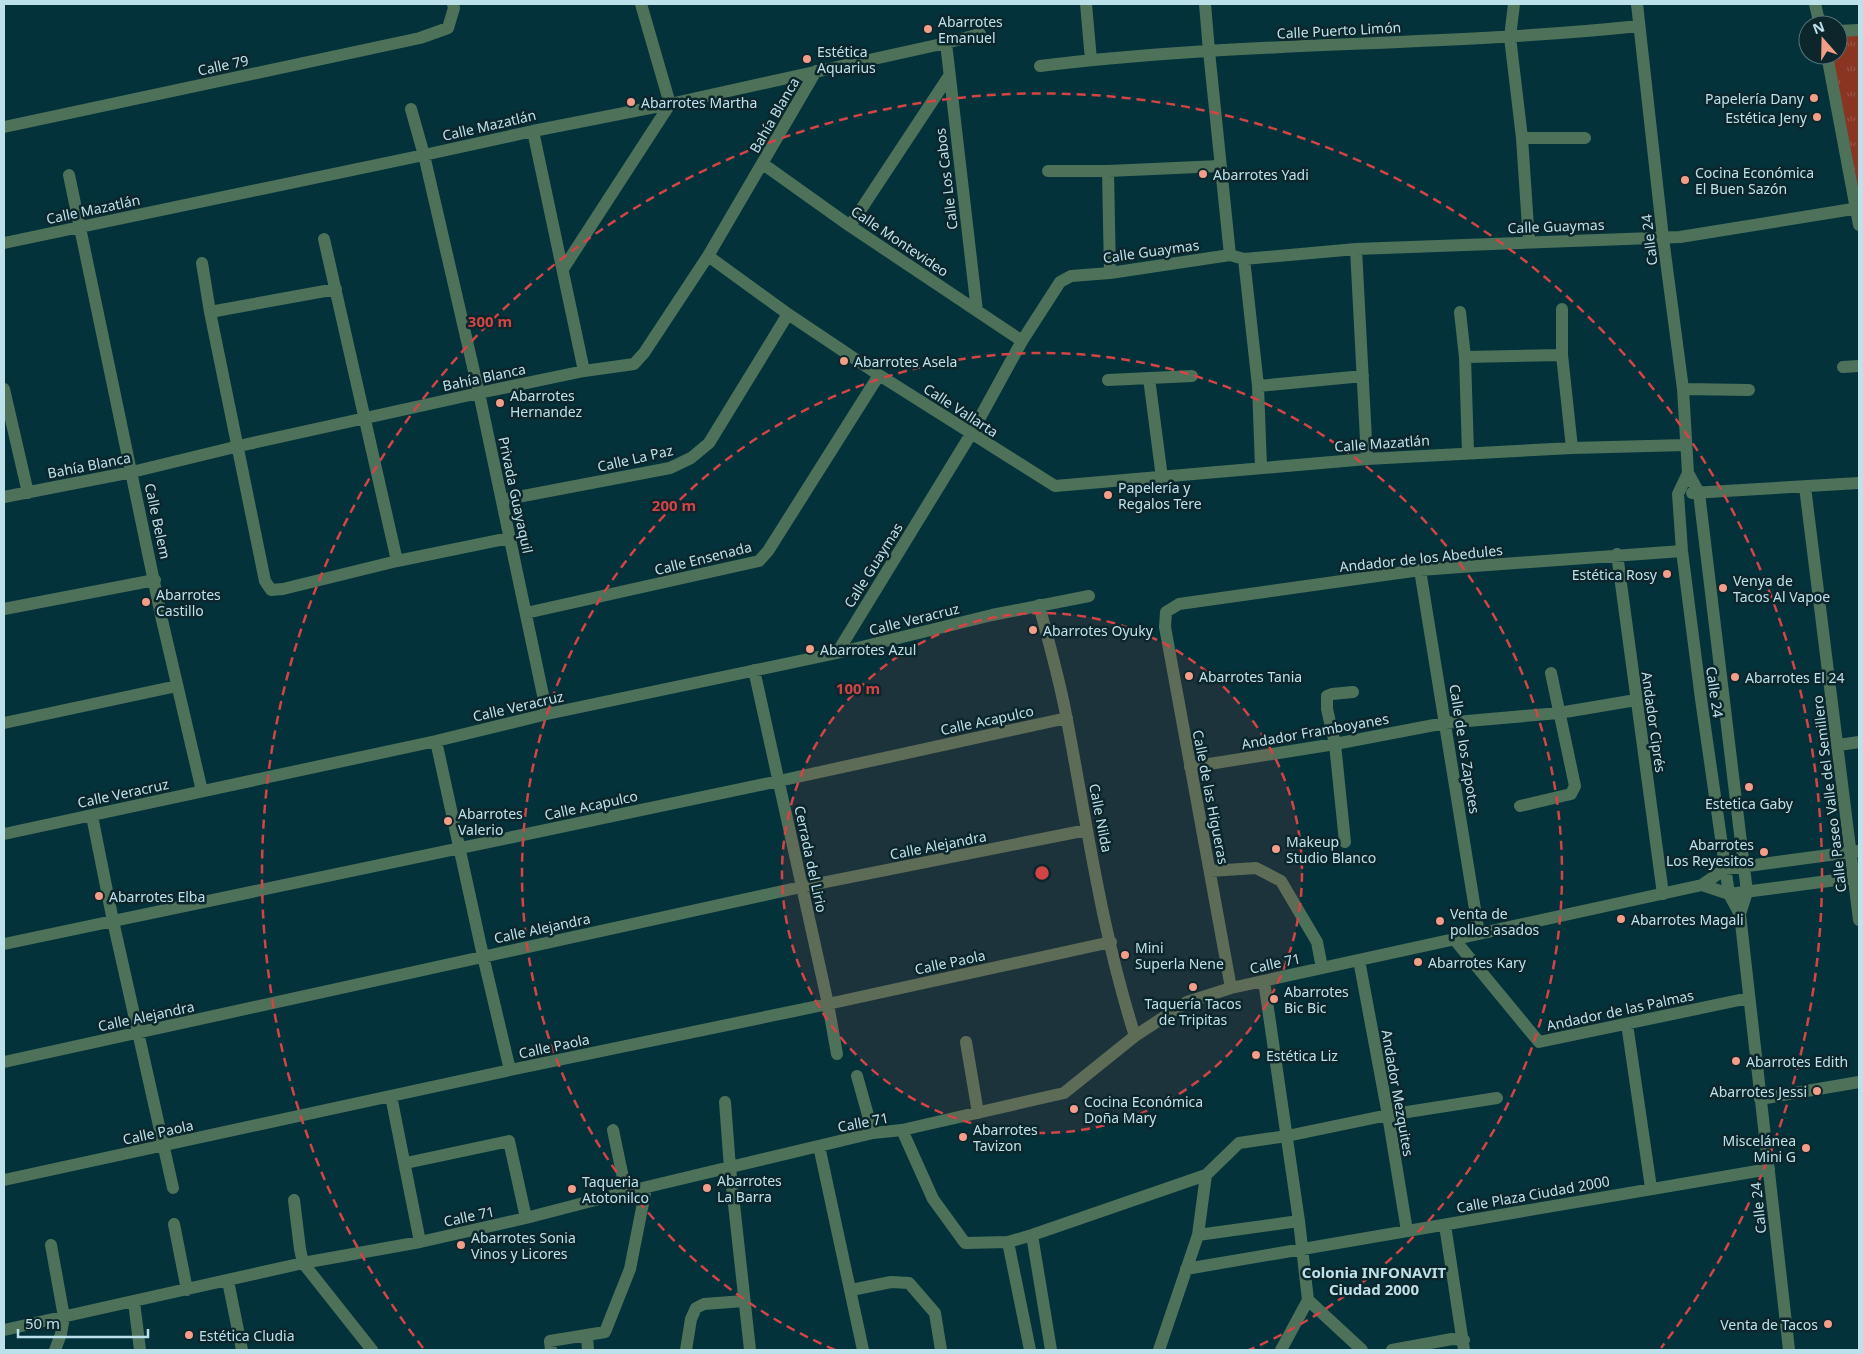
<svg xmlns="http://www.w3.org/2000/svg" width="1863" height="1354" font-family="'Noto Sans',sans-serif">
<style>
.park{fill:url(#park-tufts)}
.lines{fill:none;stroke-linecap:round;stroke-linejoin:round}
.minor{stroke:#4d7259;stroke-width:12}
.ring{fill:none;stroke:#d24445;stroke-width:2.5;stroke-dasharray:9 6}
.poi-dot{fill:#f49e89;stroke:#0d262c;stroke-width:2}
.labels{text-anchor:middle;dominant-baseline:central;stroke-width:5;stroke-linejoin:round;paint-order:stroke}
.poi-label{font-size:14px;fill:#bce1ea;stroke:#0d262c;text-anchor:start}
.street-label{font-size:14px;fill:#bce1ea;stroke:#0d262c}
.neighbourhood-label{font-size:15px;font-weight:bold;fill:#bce1ea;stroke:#0d262c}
.centre{fill:#d24445;stroke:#0d262c;stroke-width:2.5}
.ring-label{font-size:15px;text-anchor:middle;font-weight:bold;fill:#d24445;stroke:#0d262c;stroke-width:5;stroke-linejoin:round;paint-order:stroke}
</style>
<defs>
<pattern id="park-tufts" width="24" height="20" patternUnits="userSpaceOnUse" patternTransform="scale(1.25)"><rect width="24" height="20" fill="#893522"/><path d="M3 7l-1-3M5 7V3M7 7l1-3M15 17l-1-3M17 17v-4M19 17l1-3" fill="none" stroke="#985242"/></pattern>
</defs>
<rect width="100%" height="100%" fill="#04323b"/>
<path class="park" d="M1859 30V208L1827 55H1838V31Z"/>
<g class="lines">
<path class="minor" d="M1086 4 1091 60
M1205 4 1209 51 1230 255
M1514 4 1510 37 1522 138 1529 242
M1637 4 1663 238 1683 389 1688 473 1699 493 1747 892 1740 914
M1815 4 1820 25
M1838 31 1859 30
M946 43 977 311
M1827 55 1859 225
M1040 66C1239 41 1440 47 1639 26
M411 109 424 155 479 393 547 714
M4 127 420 38 448 28 454 8 453 4
M533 131 584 371
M1522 138H1585
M763 164 850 226 1022 341
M1048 171H1108L1220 166
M1108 171 1110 273
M69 175 162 620 202 791
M850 226 949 76
M324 239 397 561
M4 243 424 155 533 131 670 104 946 43 980 34
M1356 249 1367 459
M708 256 788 314 879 375 1055 486 1367 459 1572 448 1686 445
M1244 259 1258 386 1261 467
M202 263 210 312 265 581 271 590 283 589 397 561 510 538
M563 269 670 104 641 4
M1562 309V355L1572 448
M210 312 336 289
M1460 312 1465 357 1468 453
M1465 357 1562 355
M1843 367 1859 366
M1149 378 1162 478
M1108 380 1192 376
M1258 386 1363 376
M4 389 28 493
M1683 389 1749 390
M1688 473 1678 494 1682 551 1701 699 1729 894 1740 914 1789 1350
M1805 487 1859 920
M1692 493 1859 483
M4 497 132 472 239 446 479 393 584 371 634 364 644 353 708 256 816 71
M502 500 670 468 691 458 709 443 788 314
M1617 554 1663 894
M1420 570 1479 934
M1039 605C1049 643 1060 681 1067 720 1087 825 1102 933 1135 1036
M4 609 155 580
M526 613 759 561 768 551 879 375
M837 653 971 434 1022 341 1060 282 1071 276 1110 273 1230 255 1244 259 1356 249 1680 237 1859 208
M754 670 828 1004 837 1054
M4 723 177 686
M436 741 483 956 510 1070
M1839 745 1859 742
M1190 767 1335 744 1445 723 1559 713 1636 700
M1520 806 1571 794 1575 786 1551 673
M92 816 113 921 173 1188
M4 834 436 741 547 714 837 653 992 615 1089 596
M1345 842 1335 744 1327 709V696L1332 694 1353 692
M1210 871 1256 868 1281 881 1317 942 1322 968
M1702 885 1729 894 1859 877
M1454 939 1539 1042 1749 998
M4 944 779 781 1067 718
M1359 960 1388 1115 1407 1231
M1264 981 1299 1221 1308 1300 1362 1350
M1231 988 1165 627 1166 612 1179 604 1420 570 1682 551
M1627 1024 1651 1188
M966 1042 978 1113
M4 1062 801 887 1087 830
M857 1076 873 1133
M391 1096 420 1242
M1760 1099 1859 1082
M725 1102 730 1168 750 1350
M613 1130 626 1192
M902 1130 933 1199 965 1243 1008 1242 1032 1235 1206 1175
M819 1146 863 1350
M406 1163 509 1141 526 1218
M4 1180 510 1070 828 1004 1111 942
M294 1200 300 1249 303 1263 372 1350
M174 1224 187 1290
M1445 1225 1464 1350
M1032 1235 1051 1350
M1198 1235 1299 1221
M1008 1242 1030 1350
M51 1245 64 1317 61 1334 55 1350
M1186 1269 1769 1169
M228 1281 242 1350
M851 1290 891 1282 909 1283 935 1313 941 1350
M134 1302 140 1350
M4 1330 303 1263 420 1242 526 1218 626 1192 873 1133 902 1130 1064 1093 1135 1036 1187 1002 1231 988 1702 885 1725 869 1859 851
M587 1336 588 1350
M551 1350 550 1341 605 1332 630 1269 646 1188
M686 1350 691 1319 696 1308 704 1304 744 1301
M1159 1350 1198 1235 1206 1175 1239 1143 1287 1136 1388 1115 1497 1098
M1281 1350 1308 1300
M1392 1350 1452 1339 1464 1340"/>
</g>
<circle cx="1042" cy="873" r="260" fill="#d24445" fill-opacity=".12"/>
<g class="ring">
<circle cx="1042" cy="873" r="260"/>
<path d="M835 1350A520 520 0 1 1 1249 1350"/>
<path d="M423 1348A780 780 0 1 1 1661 1348"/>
</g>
<g class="poi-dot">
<circle cx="928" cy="29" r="5"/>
<circle cx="807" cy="59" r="5"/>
<circle cx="1814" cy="98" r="5"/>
<circle cx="631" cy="102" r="5"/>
<circle cx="1817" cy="117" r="5"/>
<circle cx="1203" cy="174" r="5"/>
<circle cx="1685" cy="180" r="5"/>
<circle cx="844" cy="361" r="5"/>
<circle cx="500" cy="403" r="5"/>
<circle cx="1108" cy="495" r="5"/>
<circle cx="1667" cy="574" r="5"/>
<circle cx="1723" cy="588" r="5"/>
<circle cx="146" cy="602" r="5"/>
<circle cx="1033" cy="630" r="5"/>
<circle cx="810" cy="649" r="5"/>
<circle cx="1189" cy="676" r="5"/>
<circle cx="1735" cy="677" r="5"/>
<circle cx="1749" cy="787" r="5"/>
<circle cx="448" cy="821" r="5"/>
<circle cx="1276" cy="849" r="5"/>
<circle cx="1764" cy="852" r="5"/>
<circle cx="99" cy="896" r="5"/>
<circle cx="1621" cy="919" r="5"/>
<circle cx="1440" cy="921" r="5"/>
<circle cx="1125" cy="955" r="5"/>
<circle cx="1418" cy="962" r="5"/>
<circle cx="1193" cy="987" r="5"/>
<circle cx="1274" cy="999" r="5"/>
<circle cx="1256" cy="1055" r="5"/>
<circle cx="1736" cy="1061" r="5"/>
<circle cx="1817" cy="1091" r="5"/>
<circle cx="1074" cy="1109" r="5"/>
<circle cx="963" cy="1137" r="5"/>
<circle cx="1806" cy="1148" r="5"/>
<circle cx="707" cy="1188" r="5"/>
<circle cx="572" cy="1189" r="5"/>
<circle cx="461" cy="1245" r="5"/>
<circle cx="1828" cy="1324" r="5"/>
<circle cx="189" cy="1335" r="5"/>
</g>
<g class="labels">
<g class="poi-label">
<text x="938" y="21">Abarrotes<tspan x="938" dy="16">Emanuel</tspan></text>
<text x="817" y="51">Estética<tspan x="817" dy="16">Aquarius</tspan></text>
<text x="1804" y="98" text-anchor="end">Papelería Dany</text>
<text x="641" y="102">Abarrotes Martha</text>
<text x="1807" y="117" text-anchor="end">Estética Jeny</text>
<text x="1695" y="172">Cocina Económica<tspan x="1695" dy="16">El Buen Sazón</tspan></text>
<text x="1213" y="174">Abarrotes Yadi</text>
<text x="854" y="361">Abarrotes Asela</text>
<text x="510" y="395">Abarrotes<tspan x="510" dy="16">Hernandez</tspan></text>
<text x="1118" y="487">Papelería y<tspan x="1118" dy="16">Regalos Tere</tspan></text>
<text x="1657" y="574" text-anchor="end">Estética Rosy</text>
<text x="1733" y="580">Venya de<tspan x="1733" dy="16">Tacos Al Vapoe</tspan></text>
<text x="156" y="594">Abarrotes<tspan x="156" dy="16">Castillo</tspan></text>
<text x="1043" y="630">Abarrotes Oyuky</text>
<text x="820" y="649">Abarrotes Azul</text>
<text x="1199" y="676">Abarrotes Tania</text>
<text x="1745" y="677">Abarrotes El 24</text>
<text x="1749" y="803" text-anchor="middle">Estetica Gaby</text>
<text x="458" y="813">Abarrotes<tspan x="458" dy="16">Valerio</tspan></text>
<text x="1286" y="841">Makeup<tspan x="1286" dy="16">Studio Blanco</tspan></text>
<text x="1754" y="844" text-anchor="end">Abarrotes<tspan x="1754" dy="16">Los Reyesitos</tspan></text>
<text x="109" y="896">Abarrotes Elba</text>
<text x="1450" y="913">Venta de<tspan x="1450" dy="16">pollos asados</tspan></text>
<text x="1631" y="919">Abarrotes Magali</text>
<text x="1135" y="947">Mini<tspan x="1135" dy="16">Superla Nene</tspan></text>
<text x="1428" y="962">Abarrotes Kary</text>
<text x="1284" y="991">Abarrotes<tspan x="1284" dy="16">Bic Bic</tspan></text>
<text x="1193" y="1003" text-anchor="middle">Taquería Tacos<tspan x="1193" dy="16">de Tripitas</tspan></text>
<text x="1266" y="1055">Estética Liz</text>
<text x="1746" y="1061">Abarrotes Edith</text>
<text x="1807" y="1091" text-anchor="end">Abarrotes Jessi</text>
<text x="1084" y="1101">Cocina Económica<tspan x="1084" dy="16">Doña Mary</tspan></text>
<text x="973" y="1129">Abarrotes<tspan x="973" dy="16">Tavizon</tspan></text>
<text x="1796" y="1140" text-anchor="end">Miscelánea<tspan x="1796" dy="16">Mini G</tspan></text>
<text x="717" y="1180">Abarrotes<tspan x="717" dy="16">La Barra</tspan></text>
<text x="582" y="1181">Taqueria<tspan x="582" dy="16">Atotonilco</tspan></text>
<text x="471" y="1237">Abarrotes Sonia<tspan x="471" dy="16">Vinos y Licores</tspan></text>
<text x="1818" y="1324" text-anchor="end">Venta de Tacos</text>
<text x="199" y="1335">Estética Cludia</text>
</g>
<g class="street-label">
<text transform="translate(1339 30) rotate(-3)">Calle Puerto Limón</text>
<text transform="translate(223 65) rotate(-12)">Calle 79</text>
<text transform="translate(774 115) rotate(-60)">Bahía Blanca</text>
<text transform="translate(489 125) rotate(-13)">Calle Mazatlán</text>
<text transform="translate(946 179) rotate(-97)">Calle Los Cabos</text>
<text transform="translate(93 209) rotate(-12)">Calle Mazatlán</text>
<text transform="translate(1556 226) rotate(-2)">Calle Guaymas</text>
<text transform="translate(1649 240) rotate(-97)">Calle 24</text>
<text transform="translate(900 241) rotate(34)">Calle Montevideo</text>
<text transform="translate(1151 251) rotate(-8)">Calle Guaymas</text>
<text transform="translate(484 377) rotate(-12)">Bahía Blanca</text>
<text transform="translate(961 410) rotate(33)">Calle Vallarta</text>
<text transform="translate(1382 443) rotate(-4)">Calle Mazatlán</text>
<text transform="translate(635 458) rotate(-13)">Calle La Paz</text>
<text transform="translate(89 465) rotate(-11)">Bahía Blanca</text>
<text transform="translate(516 495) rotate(78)">Privada Guayaquil</text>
<text transform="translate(158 521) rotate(78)">Calle Belem</text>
<text transform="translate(703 558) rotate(-14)">Calle Ensenada</text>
<text transform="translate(1421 558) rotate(-6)">Andador de los Abedules</text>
<text transform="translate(873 565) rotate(-58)">Calle Guaymas</text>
<text transform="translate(914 619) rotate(-14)">Calle Veracruz</text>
<text transform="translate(1715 692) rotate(82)">Calle 24</text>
<text transform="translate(518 706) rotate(-13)">Calle Veracruz</text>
<text transform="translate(987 720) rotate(-12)">Calle Acapulco</text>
<text transform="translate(1654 722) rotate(82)">Andador Ciprés</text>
<text transform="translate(1315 731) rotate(-10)">Andador Framboyanes</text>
<text transform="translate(1465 749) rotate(81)">Calle de los Zapotes</text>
<text transform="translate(123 793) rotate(-12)">Calle Veracruz</text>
<text transform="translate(1829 794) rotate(-97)">Calle Paseo Valle del Semillero</text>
<text transform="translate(1211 797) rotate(79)">Calle de las Higueras</text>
<text transform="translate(591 805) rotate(-12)">Calle Acapulco</text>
<text transform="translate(1101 818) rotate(79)">Calle Nilda</text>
<text transform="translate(938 845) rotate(-11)">Calle Alejandra</text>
<text transform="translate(811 859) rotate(78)">Cerrada del Lirio</text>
<text transform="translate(542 928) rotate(-12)">Calle Alejandra</text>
<text transform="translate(950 962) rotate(-12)">Calle Paola</text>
<text transform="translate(1275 963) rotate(-12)">Calle 71</text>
<text transform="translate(1620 1010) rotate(-12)">Andador de las Palmas</text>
<text transform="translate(146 1016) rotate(-12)">Calle Alejandra</text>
<text transform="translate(554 1046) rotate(-12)">Calle Paola</text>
<text transform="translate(1398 1093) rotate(80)">Andador Mezquites</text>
<text transform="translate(863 1122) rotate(-11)">Calle 71</text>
<text transform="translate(158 1132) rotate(-12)">Calle Paola</text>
<text transform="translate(1533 1194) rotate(-10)">Calle Plaza Ciudad 2000</text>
<text transform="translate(1758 1208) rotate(-96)">Calle 24</text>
<text transform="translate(469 1216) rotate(-12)">Calle 71</text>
</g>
<g class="neighbourhood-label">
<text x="1374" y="1272">Colonia INFONAVIT<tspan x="1374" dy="17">Ciudad 2000</tspan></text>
</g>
</g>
<circle cx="1042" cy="873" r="8" class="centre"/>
<g class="ring-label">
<text x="490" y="327">300 m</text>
<text x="674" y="511">200 m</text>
<text x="858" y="694">100 m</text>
</g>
<rect width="1863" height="1354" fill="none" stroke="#bce1ea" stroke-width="10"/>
<g transform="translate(1823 40) rotate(340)"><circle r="24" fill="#0d262c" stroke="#537178"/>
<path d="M0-4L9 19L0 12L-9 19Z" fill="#f49e89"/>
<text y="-8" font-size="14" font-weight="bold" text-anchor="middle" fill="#bce1ea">N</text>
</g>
<path d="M18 1329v8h130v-8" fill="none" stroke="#bce1ea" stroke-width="2.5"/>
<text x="25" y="1329" font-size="15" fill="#bce1ea" stroke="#0d262c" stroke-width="4" paint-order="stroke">50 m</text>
</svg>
